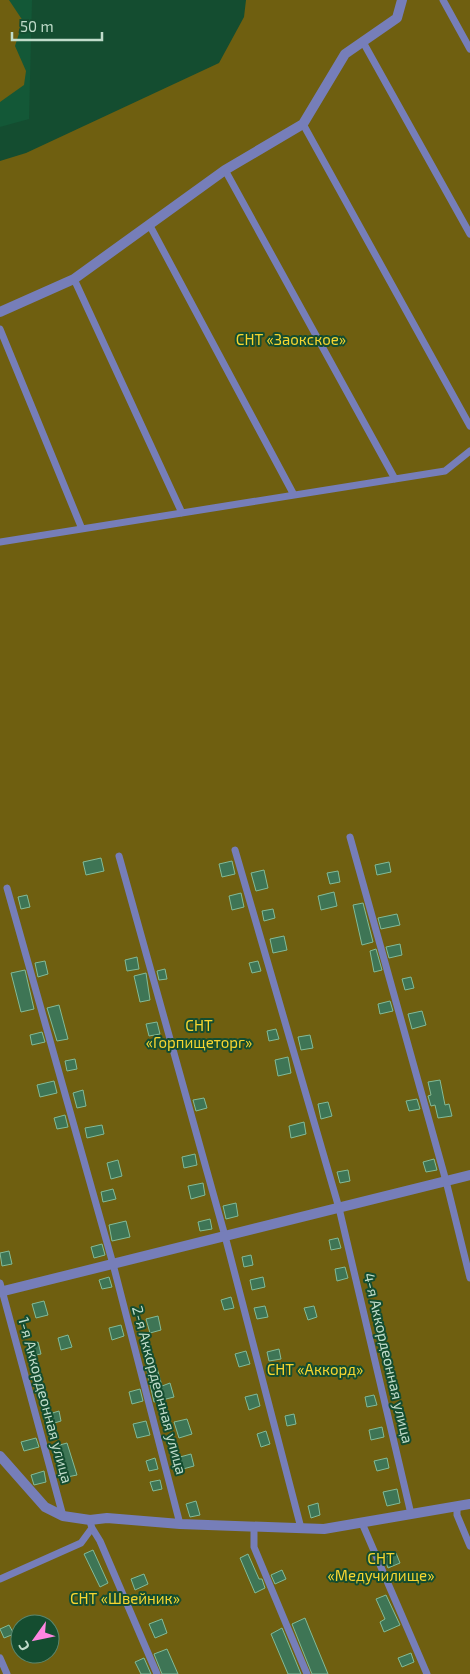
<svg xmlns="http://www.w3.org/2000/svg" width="470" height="1674" font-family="'Exo 2',sans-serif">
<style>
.built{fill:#135837}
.green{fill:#6f5f10;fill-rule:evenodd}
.building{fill:#3e7555;stroke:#82bb98}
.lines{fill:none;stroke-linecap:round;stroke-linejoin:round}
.lane{stroke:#767eb9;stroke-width:7}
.street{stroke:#767eb9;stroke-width:10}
.labels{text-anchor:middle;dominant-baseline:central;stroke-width:4;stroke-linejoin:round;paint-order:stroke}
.park-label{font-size:15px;fill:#f7d630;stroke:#144d30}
.street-label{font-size:15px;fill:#c0dcca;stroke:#144d30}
</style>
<rect width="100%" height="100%" fill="#144d30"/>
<path class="built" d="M0 0H32L29 119 0 127Z"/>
<path class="green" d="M0 0H9L23 21 15 46 26 71 24 85 0 102Z
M246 0H470V1674H0V161L26 153 219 63 244 17ZM20 1624H50V1654H20Z"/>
<path class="building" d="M101 858 104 871 86 875 83 862Z
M232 861 235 874 222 877 219 864Z
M389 862 391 872 377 875 375 865Z
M264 870 268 888 256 891 251 873Z
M338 871 340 882 330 884 327 873Z
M334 892 337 906 321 910 318 896Z
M241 893 244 907 232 910 229 896Z
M27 895 30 907 21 909 18 897Z
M363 903 373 942 362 945 353 905Z
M273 909 275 918 264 921 262 911Z
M397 914 400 925 381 929 378 918Z
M284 936 287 950 273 953 270 939Z
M400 944 402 955 389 958 386 947Z
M376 949 382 970 374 972 370 951Z
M137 957 139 969 127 971 125 960Z
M45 961 48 974 38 977 35 963Z
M258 961 261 971 252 973 249 963Z
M165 969 167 979 159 980 157 971Z
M25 970 34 1009 21 1012 11 973Z
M146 973 150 1000 140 1002 134 976Z
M411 977 414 988 405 990 402 979Z
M390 1001 393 1011 380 1014 378 1004Z
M59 1005 68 1039 57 1041 47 1008Z
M422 1011 426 1025 412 1029 408 1014Z
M157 1022 160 1034 149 1036 146 1024Z
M276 1029 279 1039 269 1041 267 1031Z
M42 1032 45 1042 32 1045 30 1035Z
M310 1035 313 1048 301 1050 298 1037Z
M288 1057 291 1073 278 1076 275 1060Z
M75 1059 77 1069 67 1071 65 1061Z
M440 1080 445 1105 449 1104 452 1116 438 1118 435 1105 431 1106 428 1096 431 1095 428 1082Z
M54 1081 57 1093 40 1097 37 1085Z
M83 1090 86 1106 77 1108 73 1093Z
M204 1098 207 1108 196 1111 193 1100Z
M417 1099 420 1109 409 1111 406 1101Z
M328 1102 332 1116 321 1119 318 1104Z
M65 1115 68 1127 57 1129 54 1118Z
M304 1122 306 1134 291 1138 289 1126Z
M102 1125 104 1134 87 1138 85 1128Z
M195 1154 197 1165 184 1168 182 1157Z
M434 1159 437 1170 426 1172 423 1162Z
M118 1160 122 1176 111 1179 107 1163Z
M348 1170 350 1181 340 1183 337 1172Z
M203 1183 205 1195 191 1199 188 1186Z
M113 1189 116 1199 103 1202 101 1192Z
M236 1203 238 1216 226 1219 223 1206Z
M210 1219 212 1229 200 1231 198 1222Z
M126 1221 130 1237 112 1241 109 1225Z
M338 1238 341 1248 331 1250 329 1240Z
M102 1244 105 1255 94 1258 91 1247Z
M9 1251 12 1264 2 1266 0 1253Z
M251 1255 253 1265 244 1267 242 1257Z
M345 1267 348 1278 337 1281 335 1269Z
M109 1277 112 1287 102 1289 99 1280Z
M263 1277 265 1287 252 1290 250 1280Z
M231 1297 234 1308 224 1310 221 1300Z
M44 1301 48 1315 36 1318 32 1304Z
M265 1306 268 1317 257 1319 254 1308Z
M314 1306 317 1317 308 1320 304 1308Z
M158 1316 161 1330 150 1333 146 1319Z
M121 1325 124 1336 112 1340 109 1328Z
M68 1335 72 1347 61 1350 58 1338Z
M38 1342 41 1354 31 1356 28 1345Z
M279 1349 281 1359 269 1361 267 1352Z
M246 1351 250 1364 239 1367 235 1354Z
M157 1368 162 1386 170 1383 174 1397 154 1402 147 1371Z
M140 1389 143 1401 132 1404 129 1392Z
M257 1394 260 1406 249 1410 245 1397Z
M374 1395 377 1405 367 1407 365 1397Z
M59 1411 61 1421 51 1424 49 1414Z
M294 1414 296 1424 287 1426 285 1416Z
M187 1419 192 1434 179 1438 174 1422Z
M146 1421 150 1435 137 1438 133 1424Z
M382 1427 384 1437 371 1440 369 1430Z
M266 1431 270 1444 261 1447 257 1434Z
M36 1438 39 1447 24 1451 21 1442Z
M67 1443 77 1475 67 1477 61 1455 59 1456 56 1446Z
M191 1454 194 1466 183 1469 180 1457Z
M155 1458 158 1469 149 1471 146 1461Z
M387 1458 389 1468 377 1471 374 1461Z
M44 1471 46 1482 34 1485 31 1475Z
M160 1480 162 1489 153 1491 150 1482Z
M397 1489 400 1503 387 1506 383 1492Z
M196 1501 200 1515 190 1517 186 1504Z
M318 1503 320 1515 311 1518 308 1506Z
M93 1550 108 1583 100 1587 84 1554Z
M396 1553 400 1563 388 1568 384 1558Z
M248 1554 259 1579H262L265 1588 255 1593 240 1558Z
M282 1570 286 1579 275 1584 271 1575Z
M144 1574 148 1584 135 1590 131 1579Z
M386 1595 400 1625 384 1632 380 1622 385 1619 376 1599Z
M305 1618 309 1628 328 1674H312L292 1624Z
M162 1619 167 1633 155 1638 149 1624Z
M9 1625 14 1634 4 1638 0 1629Z
M282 1628 301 1674H288L271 1634Z
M167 1649 178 1674H162L154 1654Z
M411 1653 414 1662 402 1667 398 1658Z
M144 1658 151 1674H141L135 1662Z"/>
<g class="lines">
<path class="lane" d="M443 0 470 49
M363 42 470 234
M303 124 470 426
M225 170 395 479
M149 224 294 495
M74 279 182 513
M0 329 82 529
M0 542 445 471 470 451
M350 837 446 1181 470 1278
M235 850 339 1208 411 1514
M119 856 225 1236 301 1528
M7 888 113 1264 180 1524
M0 1283 63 1516
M457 1506V1515L470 1546
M362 1523 427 1674
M254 1526V1547L307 1674
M92 1528 100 1541 157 1674
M0 1579 81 1543 92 1528 91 1525
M0 1658 7 1674"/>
<path class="street" d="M0 312 74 279 225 170 303 124 345 54 397 18 402 0
M0 1292 470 1175
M0 1456 45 1507 63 1516 90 1520 107 1518 180 1524 324 1529 470 1504"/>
</g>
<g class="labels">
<g class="park-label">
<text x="291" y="339">СНТ «Заокское»</text>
<text x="199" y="1025">СНТ<tspan x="199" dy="17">«Горпищеторг»</tspan></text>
<text x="315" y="1369">СНТ «Аккорд»</text>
<text x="381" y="1558">СНТ<tspan x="381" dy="17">«Медучилище»</tspan></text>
<text x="125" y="1598">СНТ «Швейник»</text>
</g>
<g class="street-label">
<text transform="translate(389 1358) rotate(77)">4-я Аккордеонная улица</text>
<text transform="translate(160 1390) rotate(75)">2-я Аккордеонная улица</text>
<text transform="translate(46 1400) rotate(75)">1-я Аккордеонная улица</text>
</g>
</g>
<g transform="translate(35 1639) rotate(237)"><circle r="24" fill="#144d30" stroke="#59866e"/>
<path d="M0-4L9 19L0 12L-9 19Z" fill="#fe86e1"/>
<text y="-8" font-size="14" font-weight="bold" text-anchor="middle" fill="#c0dcca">С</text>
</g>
<path d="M12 32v8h90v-8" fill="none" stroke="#c0dcca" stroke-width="2.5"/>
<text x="20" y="32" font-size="15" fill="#c0dcca" stroke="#144d30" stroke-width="4" paint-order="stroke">50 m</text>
</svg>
